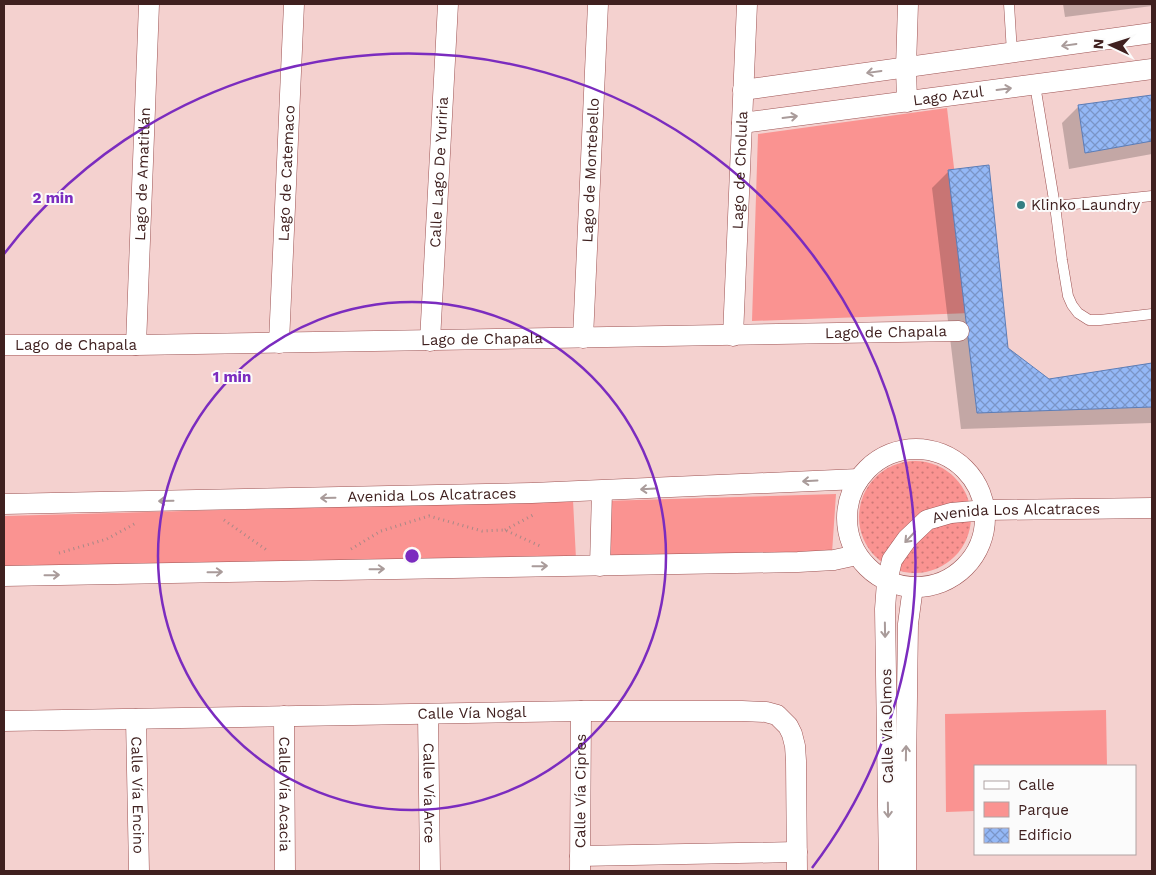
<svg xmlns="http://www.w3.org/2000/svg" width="1156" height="875" font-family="'Work Sans',sans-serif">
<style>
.grass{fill:url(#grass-dots)}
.park{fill:#fa9391}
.shadow{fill:#0003}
.building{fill:url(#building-cross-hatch);stroke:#5c7db7}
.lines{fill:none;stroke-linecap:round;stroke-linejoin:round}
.lane-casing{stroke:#9d5353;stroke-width:11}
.street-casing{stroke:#9d5353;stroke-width:21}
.path{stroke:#a98886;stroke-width:3;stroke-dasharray:1 4;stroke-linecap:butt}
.lane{stroke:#fff;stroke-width:10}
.street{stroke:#fff;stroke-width:20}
.oneway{stroke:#a99b9a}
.ring{fill:none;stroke:#7b2cbf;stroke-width:2.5}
.poi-dot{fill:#357e83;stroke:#fbfbfb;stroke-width:2}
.labels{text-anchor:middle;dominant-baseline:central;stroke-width:4;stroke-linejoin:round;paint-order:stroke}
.street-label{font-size:15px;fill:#3f201f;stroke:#fbfbfb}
.poi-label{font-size:15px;fill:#3f201f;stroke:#fbfbfb;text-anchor:start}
.centre{fill:#7b2cbf;stroke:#fbfbfb;stroke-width:2.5}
.ring-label{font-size:15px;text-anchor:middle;font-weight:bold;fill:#7b2cbf;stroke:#fbfbfb;stroke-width:4;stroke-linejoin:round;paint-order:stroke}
</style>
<defs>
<pattern id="grass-dots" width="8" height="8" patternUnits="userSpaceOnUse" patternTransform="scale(1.25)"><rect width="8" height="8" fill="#fa9391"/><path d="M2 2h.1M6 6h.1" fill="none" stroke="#cc7876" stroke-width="1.8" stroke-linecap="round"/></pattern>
<pattern id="building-cross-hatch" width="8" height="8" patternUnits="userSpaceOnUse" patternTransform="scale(1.25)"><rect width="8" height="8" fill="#94b8f6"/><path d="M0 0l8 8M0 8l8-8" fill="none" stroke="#7a95c7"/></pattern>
</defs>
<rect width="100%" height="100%" fill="#f4d1cf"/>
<path class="grass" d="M859 517a56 56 0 1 1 112 0a56 56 0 1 1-112 0Z"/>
<path class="park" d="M947 108 971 313 752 321 758 134Z
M836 494 832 553 604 555 603 501Z
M573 500 576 559 4 569V516Z
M1106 710 1107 766H975V811L946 812 945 714Z"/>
<path class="shadow" d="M1063 4H1152V6L1065 17Z
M1152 96V154L1069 169 1062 123 1079 106Z
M949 171 1006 349 1049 380 1152 365V423L961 429 932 188Z"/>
<path class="building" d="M1152 95V141L1085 153 1078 105Z
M989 165 1008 348 1049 379 1152 363V407L977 413 948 170Z"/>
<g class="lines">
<defs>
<path id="lane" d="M1009 4 1012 53
M1035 85 1055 206 1062 260 1068 296 1072 305 1078 313 1089 320H1100L1152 314
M1055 206 1152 196"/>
<g id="street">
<path d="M743 90 1152 33"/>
<path d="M907 102 906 67 908 4"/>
<path id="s1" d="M742 123 1152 69"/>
<path id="s2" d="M733 336 747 4"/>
<path id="s3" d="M583 338 598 4"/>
<path id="s4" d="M430 341 448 4"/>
<path id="s5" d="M279 343 294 4"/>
<path id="s6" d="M4 345H136L959 331"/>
<path id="s7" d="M136 345 149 4"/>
<circle cx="916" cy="518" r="69"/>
<path id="s8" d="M4 504 532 493 859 479"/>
<path d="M600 566 602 491"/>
<path d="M4 576 798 562 834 560 857 555"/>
<path id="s9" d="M428 714 430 871"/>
<path id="s10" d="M284 716 285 871"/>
<path id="s11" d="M136 719 139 871"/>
<path id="s12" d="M4 721 581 711H742L766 712 777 715 788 726 792 734 795 746 796 761 797 871"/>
<path d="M580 856 797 852"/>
<path id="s13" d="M580 871 581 711"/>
<path id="s14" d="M889 871 885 609 887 582 892 560 907 539 927 520 951 513 986 510 1152 508"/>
<path d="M906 871V770L908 624 913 587"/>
</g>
</defs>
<use href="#lane" class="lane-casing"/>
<use href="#street" class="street-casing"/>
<path class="path" d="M224 520 268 551
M505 530 533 515
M351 549 381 531 429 516 482 531 505 530 540 546
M59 553 107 539 136 523"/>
<use href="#lane" class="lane"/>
<use href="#street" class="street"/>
</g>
<defs><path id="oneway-shaft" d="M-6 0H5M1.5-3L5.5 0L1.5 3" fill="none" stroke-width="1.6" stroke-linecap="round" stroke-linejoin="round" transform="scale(1.25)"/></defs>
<g class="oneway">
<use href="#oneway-shaft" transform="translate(1069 45) rotate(172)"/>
<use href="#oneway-shaft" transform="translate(874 72) rotate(172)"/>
<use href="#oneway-shaft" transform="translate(1004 89) rotate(-7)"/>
<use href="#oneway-shaft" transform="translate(790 117) rotate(-7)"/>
<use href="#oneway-shaft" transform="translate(810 481) rotate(177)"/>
<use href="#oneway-shaft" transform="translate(648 489) rotate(177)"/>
<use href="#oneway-shaft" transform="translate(328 498) rotate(179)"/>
<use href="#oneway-shaft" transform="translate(166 501) rotate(179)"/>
<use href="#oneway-shaft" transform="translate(910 537) rotate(133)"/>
<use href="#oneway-shaft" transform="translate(540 566) rotate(-1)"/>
<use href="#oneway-shaft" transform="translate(377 569) rotate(-1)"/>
<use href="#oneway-shaft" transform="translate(215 572) rotate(-1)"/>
<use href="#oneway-shaft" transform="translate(52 575) rotate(-1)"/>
<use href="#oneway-shaft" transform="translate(885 630) rotate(89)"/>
<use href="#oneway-shaft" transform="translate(906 753) rotate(-89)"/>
<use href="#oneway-shaft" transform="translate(888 810) rotate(89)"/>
</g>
<g class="ring">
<circle cx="412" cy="556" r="254"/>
<path d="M4 254A507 507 0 1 1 812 868"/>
</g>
<circle class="poi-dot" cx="1021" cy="205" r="5"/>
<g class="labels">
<g class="street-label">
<text stroke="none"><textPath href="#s1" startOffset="208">Lago Azul</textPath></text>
<text stroke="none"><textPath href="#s2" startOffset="166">Lago de Cholula</textPath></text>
<text stroke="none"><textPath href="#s3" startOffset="168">Lago de Montebello</textPath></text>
<text stroke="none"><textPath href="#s4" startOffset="169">Calle Lago De Yuriria</textPath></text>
<text stroke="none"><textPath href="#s5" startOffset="170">Lago de Catemaco</textPath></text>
<text stroke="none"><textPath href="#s7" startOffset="171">Lago de Amatitlán</textPath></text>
<text stroke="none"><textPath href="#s6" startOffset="882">Lago de Chapala</textPath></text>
<text stroke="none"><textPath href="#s6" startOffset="478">Lago de Chapala</textPath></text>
<text stroke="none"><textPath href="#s6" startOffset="72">Lago de Chapala</textPath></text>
<text stroke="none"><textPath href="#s8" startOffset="428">Avenida Los Alcatraces</textPath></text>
<text stroke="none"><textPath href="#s14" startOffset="455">Avenida Los Alcatraces</textPath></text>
<text stroke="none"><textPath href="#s12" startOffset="468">Calle Vía Nogal</textPath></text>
<text transform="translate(887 726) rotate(-91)">Calle Vía Olmos</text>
<text stroke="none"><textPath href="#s13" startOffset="80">Calle Vía Cipres</textPath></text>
<text stroke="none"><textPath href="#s9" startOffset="79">Calle Vía Arce</textPath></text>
<text stroke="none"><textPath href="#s10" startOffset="78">Calle Vía Acacia</textPath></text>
<text stroke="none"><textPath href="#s11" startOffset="76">Calle Vía Encino</textPath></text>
</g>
<g class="poi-label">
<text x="1031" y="205">Klinko Laundry</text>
</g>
</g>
<circle cx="412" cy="556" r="8" class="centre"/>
<g class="ring-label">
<text x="53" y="203">2 min</text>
<text x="232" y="382">1 min</text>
</g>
<rect width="1156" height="875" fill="none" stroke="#3f201f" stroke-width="10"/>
<rect x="974" y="765" width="162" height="90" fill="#fbfbfb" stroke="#b0a3a3"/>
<rect x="984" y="781" width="25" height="8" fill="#ffffff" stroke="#b0a3a3"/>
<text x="1018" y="790" font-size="15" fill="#3f201f">Calle</text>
<rect x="984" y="802" width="25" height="15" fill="#fa9391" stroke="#b0a3a3"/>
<text x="1018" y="815" font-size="15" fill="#3f201f">Parque</text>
<rect x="984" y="828" width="25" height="15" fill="url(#building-cross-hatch)" stroke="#b0a3a3"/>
<text x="1018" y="840" font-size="15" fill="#3f201f">Edificio</text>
<g transform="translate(1111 45) rotate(274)" stroke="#fbfbfb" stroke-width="4" paint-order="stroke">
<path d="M0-4L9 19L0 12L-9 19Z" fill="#3f201f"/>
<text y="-8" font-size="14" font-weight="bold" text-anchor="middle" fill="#3f201f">N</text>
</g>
</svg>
